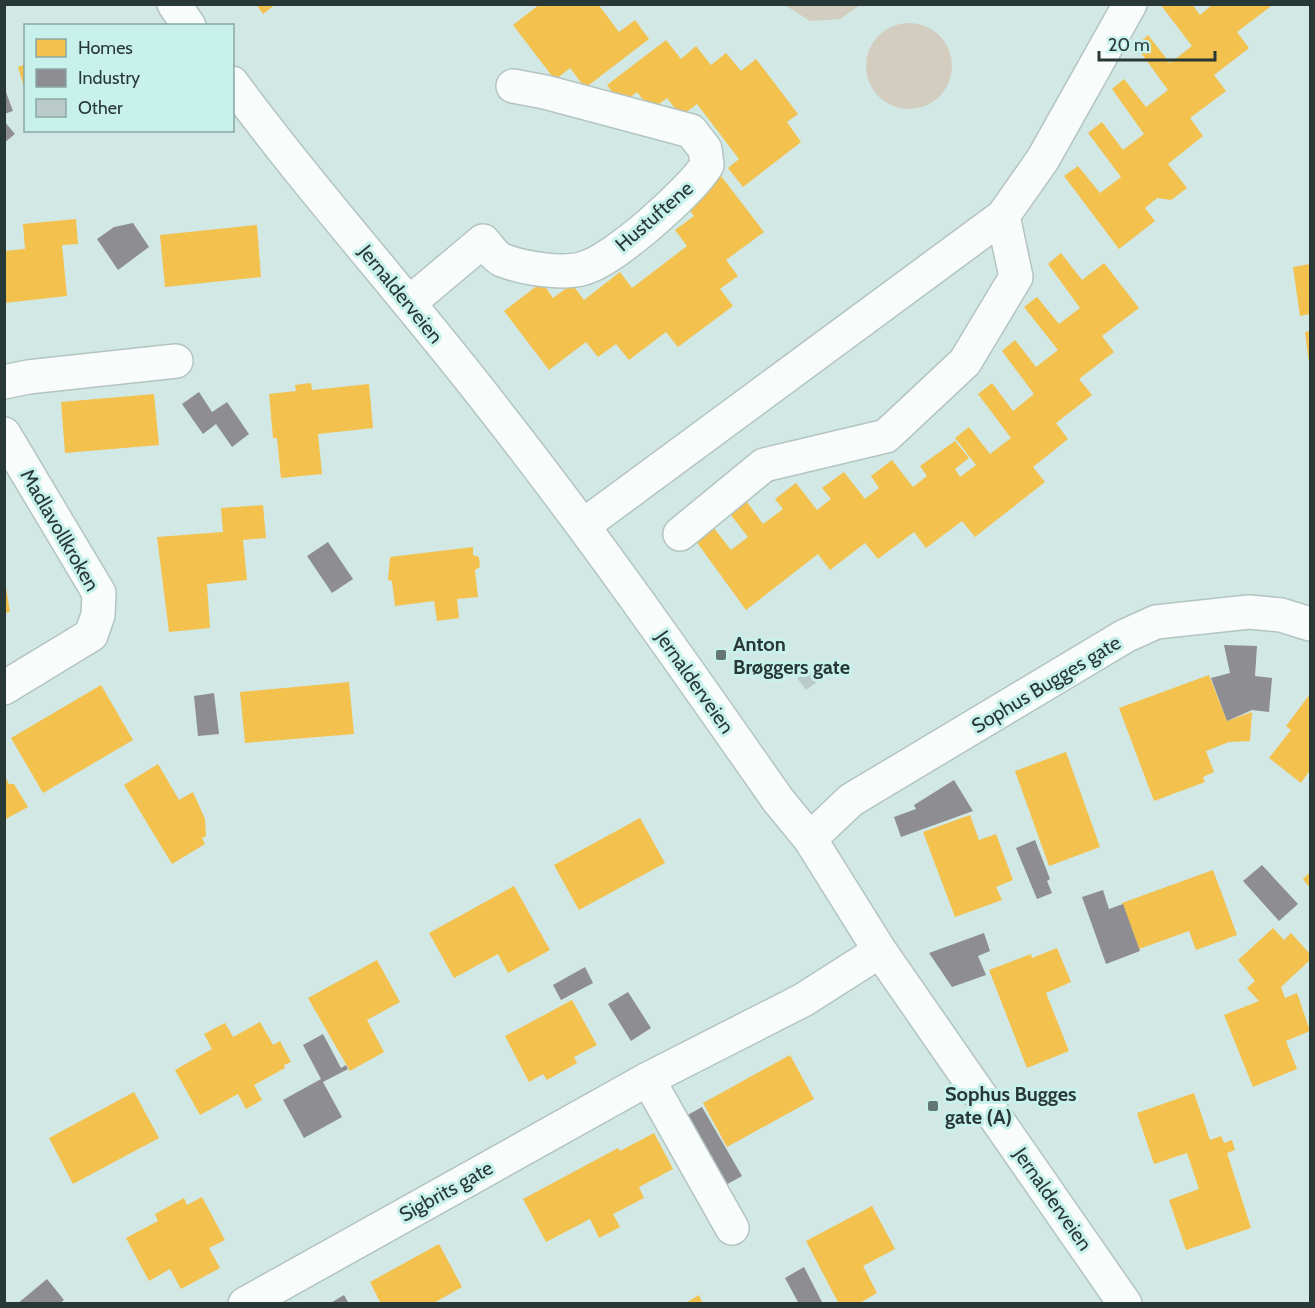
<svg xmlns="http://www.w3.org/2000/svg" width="1315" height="1308" font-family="Cabin,sans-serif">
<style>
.green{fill:#d3cdbf}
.homes{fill:#f2c14e}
.industry{fill:#8d8d92}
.building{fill:#bacbc9}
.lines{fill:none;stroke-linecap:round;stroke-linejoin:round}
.minor-casing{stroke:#b3c4c2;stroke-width:36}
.minor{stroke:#f8fcfb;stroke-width:33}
.poi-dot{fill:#647673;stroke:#c9f1eb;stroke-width:2}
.labels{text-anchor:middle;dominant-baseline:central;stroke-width:6;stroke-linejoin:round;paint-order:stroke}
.street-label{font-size:20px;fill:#283836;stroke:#c9f1eb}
.poi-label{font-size:20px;font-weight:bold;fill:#283836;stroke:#c9f1eb;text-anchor:start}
</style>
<rect width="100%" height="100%" fill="#d2e8e5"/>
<path class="green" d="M785 5H860L840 19 810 21Z
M866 66a43 43 0 1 1 86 0a43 43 0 1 1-86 0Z"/>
<path class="homes" d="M256 4H276L263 14Z
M540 4H598L619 32 635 20 649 39 585 88 570 68 555 80 513 25Z
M1160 4H1192L1200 15 1213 4H1274L1237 32 1249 48 1214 75 1226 91 1190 118 1203 136 1168 164 1187 188 1171 200 1157 198 1145 208 1155 221 1119 249 1064 176 1078 166 1100 193 1121 177 1088 133 1102 122 1123 150 1144 134 1112 89 1124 79 1146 107 1168 90 1136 46 1148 35 1170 63 1192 46Z
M666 40 681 59 696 46 711 65 726 53 741 71 756 59 798 114 787 122 801 142 743 187 728 168 739 159 697 104 681 116 667 98 651 110 637 92 621 104 607 85Z
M26 64V90H25L18 67Z
M718 172 764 232 726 260 738 276 720 289 733 306 678 347 666 332 629 360 616 344 598 357 586 342 549 370 504 311 542 282 553 298 572 284 584 300 620 272 632 288 687 246 675 230 694 216 682 200Z
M76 219 78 244 62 245 67 296 4 303V251L25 249 23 224Z
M257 225 261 277 165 287 160 235Z
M1061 253 1082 280 1104 263 1139 308 1102 336 1114 352 1079 379 1092 395 1056 423 1068 439 1033 467 1045 482 975 537 962 521 926 548 914 532 878 559 865 543 830 570 818 554 746 610 693 537 710 523 731 550 748 537 727 510 744 498 763 524 783 509 775 499 796 483 817 510 831 499 822 488 844 472 865 499 879 488 871 476 892 460 913 487 927 476 920 466 955 441 969 458 955 469 960 477 976 465 955 438 969 427 990 454 1011 438 978 394 992 383 1013 411 1034 394 1002 351 1015 340 1036 367 1058 350 1024 307 1037 297 1059 324 1080 308 1048 264Z
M1310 264V314L1300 316 1293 267Z
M1310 331V363H1309L1305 332Z
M311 383 312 390 369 384 373 428 318 434 322 474 281 478 277 438H273L269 394 296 391 295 385Z
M154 394 159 445 65 453 61 402Z
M263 505 266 538 243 540 247 580 207 584 210 628 169 632 157 537 223 532 221 508Z
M473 547V555L479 557 480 567 475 570 478 597 457 599 459 618 437 621 434 601 395 606 392 581 388 580 390 557Z
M4 575 10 612 4 613Z
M1209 675 1227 721 1252 712 1250 741 1229 742 1206 751 1214 772 1203 777 1205 782 1154 801 1119 708Z
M349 682 354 734 245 743 240 692Z
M101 685 133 740 43 793 11 738Z
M1310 694V770L1301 783 1269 758 1291 730 1286 726Z
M1066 752 1100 847 1049 866 1015 771Z
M158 764 179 800 193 792 205 819 206 836 202 838 205 844 172 864 124 785Z
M4 775 9 784H14L28 807 4 820Z
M970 815 979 840 996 834 1013 880 996 887 1002 900 955 917 923 832Z
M640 818 665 863 579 910 554 865Z
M1213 870 1237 935 1196 950 1189 931 1139 949 1122 903Z
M1310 872V888L1303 879Z
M514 886 550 950 508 973 498 954 454 978 429 933Z
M1273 928 1284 940 1291 933 1310 954V960L1281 987 1285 998 1297 993 1310 1031 1286 1041 1297 1069 1253 1087 1224 1015 1259 1001 1247 988 1255 981 1238 960Z
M1057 948 1071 982 1046 993 1069 1051 1027 1068 989 970 1031 954 1032 958Z
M377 960 400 1002 367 1020 384 1052 350 1071 308 998Z
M572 1000 597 1045 574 1057 577 1063 547 1080 543 1074 529 1082 505 1036Z
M260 1022 273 1045 280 1041 291 1062 284 1065 285 1068 254 1085 262 1100 246 1109 238 1094 200 1115 175 1070 212 1049 204 1034 225 1023 233 1037Z
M790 1055 814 1099 727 1147 703 1103Z
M134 1092 159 1138 73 1184 49 1138Z
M1194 1093 1210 1140 1221 1136 1224 1143 1232 1140 1235 1150 1227 1153 1251 1228 1186 1250 1169 1200 1199 1189 1187 1153 1154 1164 1137 1113Z
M654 1133 673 1169 639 1187 644 1198 613 1214 620 1227 599 1238 590 1219 546 1242 523 1199 618 1148 620 1151Z
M202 1197 225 1240 209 1248 220 1268 181 1289 170 1269 149 1281 126 1238 158 1221 155 1214 184 1198 187 1205Z
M872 1206 895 1249 863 1266 877 1293 858 1304H839L806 1241Z
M439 1244 462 1287 432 1304H381L370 1282Z
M699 1295 703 1304H684Z"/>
<path class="industry" d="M4 87 13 111 4 114Z
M4 121 15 134 4 143Z
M133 223 149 247 118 270 97 239 114 227Z
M199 392 212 412 227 402 249 434 232 447 216 424 203 434 182 404Z
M328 542 353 579 332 593 307 556Z
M1224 645 1257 646 1255 676 1272 678 1269 712 1252 710 1227 721 1211 678 1230 673Z
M214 693 219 734 198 736 194 696Z
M954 780 973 811 901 837 894 817 916 809 914 805Z
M1035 840 1050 879 1047 881 1052 893 1037 899 1016 848Z
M1262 865 1298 904 1279 921 1243 881Z
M1103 890 1109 909 1123 904 1140 951 1106 964 1082 897Z
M984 933 990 951 978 956 986 975 952 987 929 953Z
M585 967 593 983 561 1000 553 985Z
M628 992 651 1028 631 1041 608 1004Z
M323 1034 341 1068 346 1065 348 1069 323 1082 342 1117 304 1138 283 1100 321 1079 303 1045Z
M702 1107 742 1176 722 1187 682 1118Z
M804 1267 823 1304H799L785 1278Z
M47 1279 64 1300 59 1304H17Z
M344 1295 349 1304H329Z"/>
<path class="building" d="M809 670 817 682 806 690 797 678Z"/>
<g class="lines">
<defs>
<path id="minor" d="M174 4 189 26
M232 83C315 195 408 298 493 408 593 535 685 667 778 800L810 839 880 951 1125 1304
M409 303 483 241C488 246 495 257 502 260 522 268 563 275 584 268 614 260 690 192 707 165L705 149 691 131 545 92 513 86
M4 382 28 377 176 361
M4 434 99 593 98 615 91 635 4 688
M584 525 1003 216 1043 159 1130 4
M680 534 764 465 886 436 965 362 1016 277 1003 216
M810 839 851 800 1125 636 1156 622 1249 612 1281 615 1310 624
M648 1079 732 1228
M245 1304 648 1079 803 1000 880 951"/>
</defs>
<use href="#minor" class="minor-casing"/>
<use href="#minor" class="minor"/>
</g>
<g class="poi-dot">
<rect x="715" y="649" width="12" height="12" rx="3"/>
<rect x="927" y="1100" width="12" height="12" rx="3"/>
</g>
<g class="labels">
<g class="street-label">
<text transform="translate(654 216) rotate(-41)">Hustuftene</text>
<text transform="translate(401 294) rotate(51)">Jernalderveien</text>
<text transform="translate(60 530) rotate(60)">Madlavollkroken</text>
<text transform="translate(695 682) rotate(55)">Jernalderveien</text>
<text transform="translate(1046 684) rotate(-31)">Sophus Bugges gate</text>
<text transform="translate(446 1191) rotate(-29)">Sigbrits gate</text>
<text transform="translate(1053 1199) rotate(55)">Jernalderveien</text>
</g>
<g class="poi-label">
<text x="733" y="644">Anton<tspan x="733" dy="23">Brøggers gate</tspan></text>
<text x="945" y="1094">Sophus Bugges<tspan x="945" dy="23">gate (A)</tspan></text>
</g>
</g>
<rect width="1315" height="1308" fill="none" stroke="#283836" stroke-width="12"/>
<rect x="24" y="24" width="210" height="108" fill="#c9f1eb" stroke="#89a7a3" stroke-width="1.5"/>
<rect x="36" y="39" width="30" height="18" fill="#f2c14e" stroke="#89a7a3" stroke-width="1.5"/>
<text x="78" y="54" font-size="18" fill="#283836">Homes</text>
<rect x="36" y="69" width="30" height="18" fill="#8d8d92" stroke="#89a7a3" stroke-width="1.5"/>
<text x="78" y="84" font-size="18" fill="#283836">Industry</text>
<rect x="36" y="99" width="30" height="18" fill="#bacbc9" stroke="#89a7a3" stroke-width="1.5"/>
<text x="78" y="114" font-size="18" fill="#283836">Other</text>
<path d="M1099 51v9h116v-9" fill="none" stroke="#283836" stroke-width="3"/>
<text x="1108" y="51" font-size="18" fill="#283836" stroke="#c9f1eb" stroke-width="4.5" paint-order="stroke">20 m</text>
</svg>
